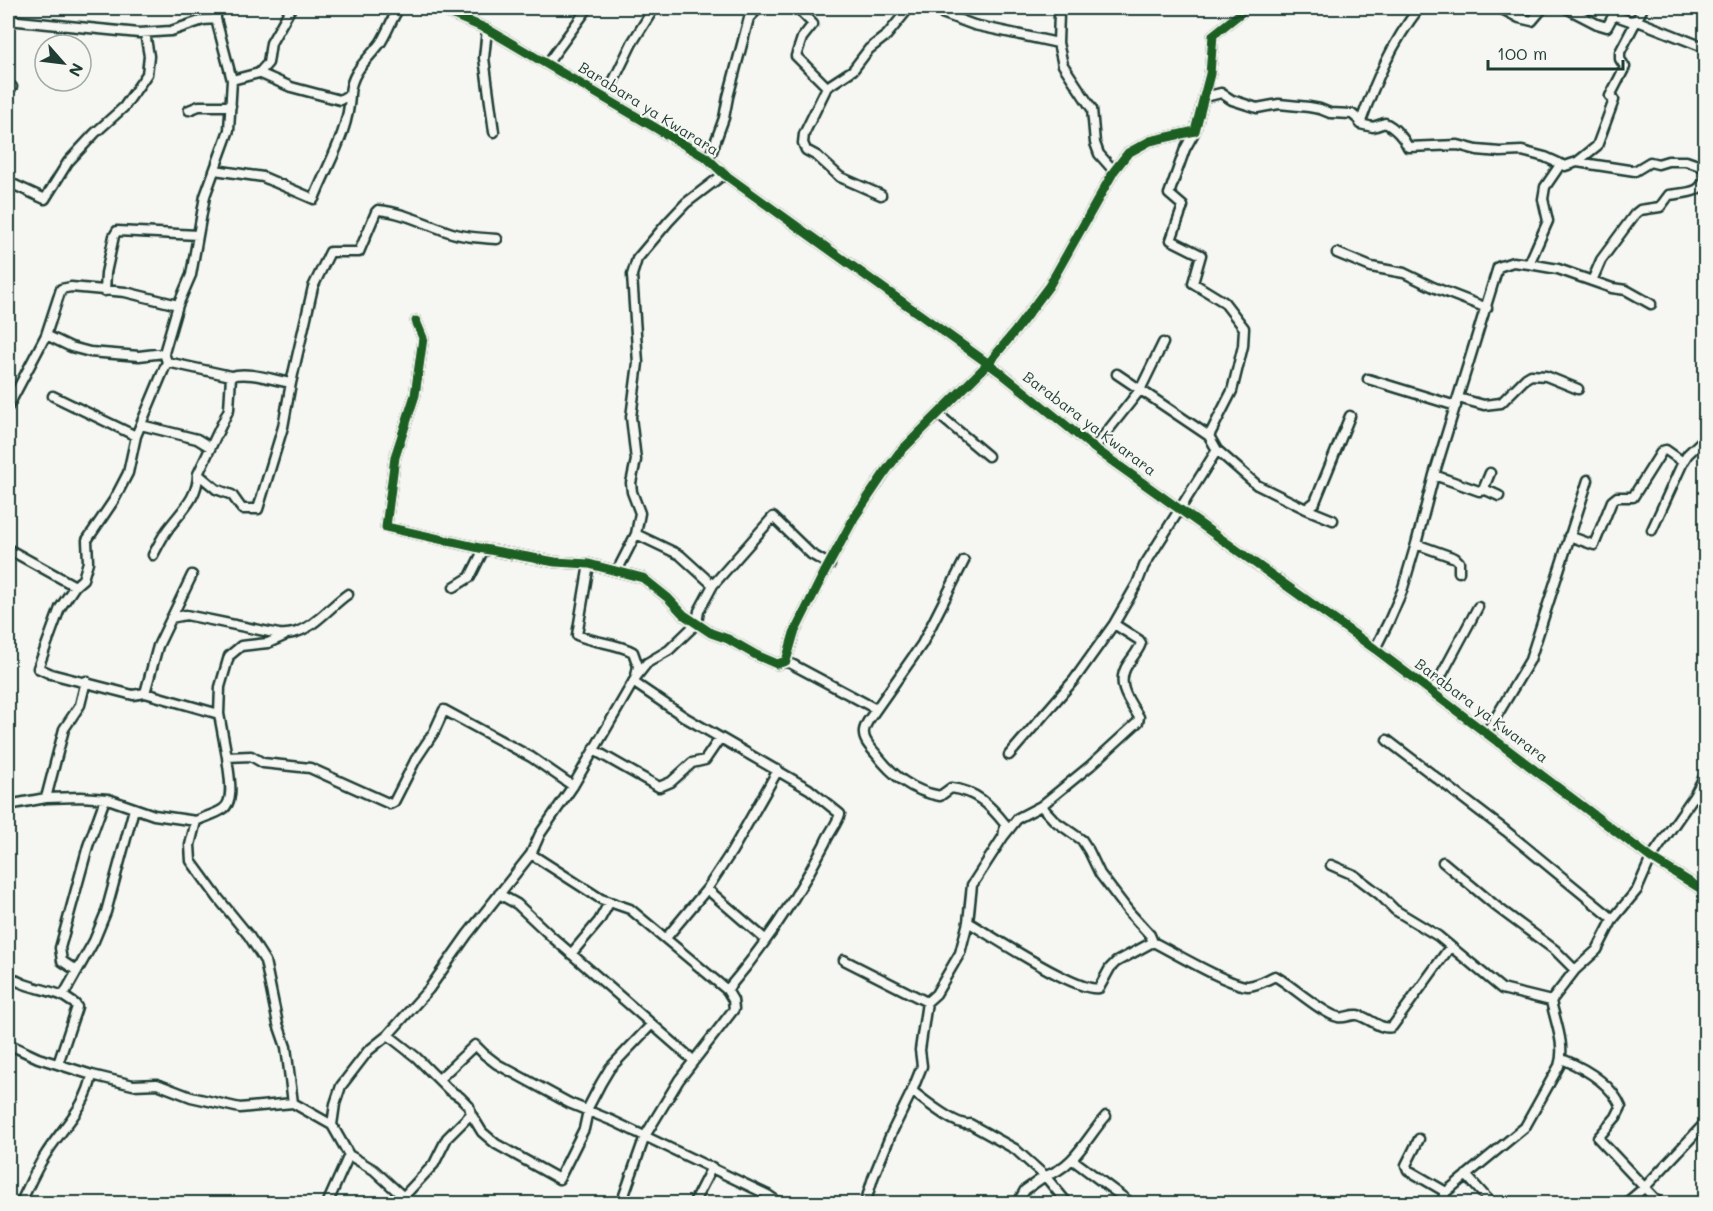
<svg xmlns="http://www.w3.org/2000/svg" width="1713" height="1211" font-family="Mali,sans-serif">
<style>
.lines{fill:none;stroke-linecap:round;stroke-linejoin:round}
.street-casing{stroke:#1f3d34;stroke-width:13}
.street{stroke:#f6f6f2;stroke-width:8}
.cycleway-casing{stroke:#f6f6f2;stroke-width:13}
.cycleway{stroke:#1b5e20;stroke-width:9}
.labels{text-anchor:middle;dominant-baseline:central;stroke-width:4.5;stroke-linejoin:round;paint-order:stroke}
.street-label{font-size:15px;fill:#1f3d34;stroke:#f6f6f2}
</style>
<rect width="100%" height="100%" fill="#f6f6f2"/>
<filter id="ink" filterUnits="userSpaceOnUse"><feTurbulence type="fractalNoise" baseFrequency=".0167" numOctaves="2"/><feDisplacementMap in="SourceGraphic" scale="12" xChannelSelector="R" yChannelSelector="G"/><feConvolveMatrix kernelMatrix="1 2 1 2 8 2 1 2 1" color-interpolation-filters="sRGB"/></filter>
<g filter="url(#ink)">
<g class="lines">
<defs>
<path id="street" d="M216 8V19L232 80 229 130 205 196 191 275 178 305 164 353 167 362 136 436 128 473 114 500 87 540 88 562 83 579 75 586 60 608 38 668 51 674 133 695 145 693 219 714
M437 8 487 29 707 158 724 174 1000 372 1094 448 1375 649 1651 858 1706 892
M797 8 813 24 802 38 796 56 827 87
M928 8 974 25 1058 43
M1063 8 1059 13 1058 43 1063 65 1092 109 1095 143 1099 154 1114 171
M1500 8 1519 18 1532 21 1543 8
M1566 8 1597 24 1607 27 1613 16H1616L1630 21 1635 20 1706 48
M8 20 139 33 171 31 203 20 216 19
M487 29 484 58 494 132
M547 64 588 8
M259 73 268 63 271 43 291 8
M232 80 259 73 291 87 340 100 350 94C351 71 369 59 381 42 388 31 392 18 399 8
M613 82 632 43 654 8
M8 84 12 87
M1205 97 1221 93 1232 100 1257 108 1279 104 1309 107 1320 109 1330 113 1352 114 1359 120 1360 124 1373 127 1385 123C1394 127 1404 138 1408 147L1458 145 1477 150 1500 152 1522 151 1545 157 1565 166 1577 162 1597 146 1614 100 1610 96 1625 67 1620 59V52L1643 8
M189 110 199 106H231
M1360 124C1375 82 1392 43 1419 8
M707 158 712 151 724 118 728 97 749 18 759 8
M1577 162 1635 171 1650 162 1658 164 1668 161H1686L1706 168
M215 170 263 177 314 199C327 165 349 132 350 94
M8 182 45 199 68 162 95 133 124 107 147 74 149 56 145 33
M881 195 840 177 817 156 806 150 803 143 804 134 827 87 853 70 869 49 887 35 909 8
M1337 253 1371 267 1404 273 1433 287 1487 308
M1529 264 1558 269 1612 288 1626 290 1651 304
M1592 281 1601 260 1635 214 1640 210 1660 207 1669 195C1686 192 1701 195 1706 176
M105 291 106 273 114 236 117 231 198 235
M416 321 423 338 415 395 395 457 386 527 484 549 555 562 589 564 643 578 668 598 684 615 711 633 728 639 756 655 777 664 786 661 794 633 822 577 854 518 883 475 899 453 988 364 1016 330 1049 286 1114 171 1128 153 1150 141 1195 131 1210 74 1213 35 1247 8
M46 335 71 347 90 352 139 356 164 353
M167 362 231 376C250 371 272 380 291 383L313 287 330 252H359L376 212 378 210C402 212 424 223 446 231 462 237 480 238 497 239
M1117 374 1209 436
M1368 379 1456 406
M53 396 136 436
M1458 398 1484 405 1501 403 1526 378 1531 375 1546 376 1578 389
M8 407 46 335 61 289 71 287 125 292 178 305
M938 414 988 456
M141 425 197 439 210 447
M1094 448 1140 390 1163 343
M1217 450 1257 485 1306 509 1315 502 1350 416
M198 474 216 489 232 495 242 509H258L283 427 291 383
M1434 475 1479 491 1486 490 1499 496
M1483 490 1490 473
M1306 509 1333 520
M1652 530 1683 462
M636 534 680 555 713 585
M1569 536 1594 545 1612 501 1617 497H1633L1662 451 1666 450 1683 462 1688 454 1706 437
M1416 544 1455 558 1459 562V572
M8 549 75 586
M153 555C158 546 162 537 168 529 181 511 198 498 198 474L229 409 231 376
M964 561 922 644 868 721C866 725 863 729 864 734 864 741 871 748 876 754 893 776 912 791 940 796L951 788C976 791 990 805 1005 824L1003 837
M589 564 577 635C595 643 616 643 633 652L638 666 636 676
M617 571 636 534 640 513 632 492 631 483 636 460 631 417 638 363 632 275 637 259 669 221 686 203 724 174
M454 587 470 577 484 549
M171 618 186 615 279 634C309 637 326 609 348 594
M1375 649 1389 621 1402 591 1416 544 1434 475 1498 267 1513 262 1529 264 1548 221 1543 199 1545 187 1560 165
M786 661 876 709
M633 682 686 718 809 789 840 814C837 824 829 833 825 843 797 898 767 943 727 990
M1433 691 1478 607
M145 693 158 646 192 575
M1487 732 1530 660 1588 480
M1387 740 1506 831 1613 919
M594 750 659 787 671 782 692 763 705 760 720 738
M1009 755 1074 680 1114 624
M227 757 219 714 220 687 229 656 241 646 268 643 284 636
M46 798 81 797 108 799 154 815 196 821 190 845 191 861 218 898 249 936 265 961 278 1024 286 1047 293 1103
M8 805 46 798 64 729 80 705 86 681
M1041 806 1055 821 1082 840 1089 851 1100 874 1129 912 1150 935 1153 942C1173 952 1230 986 1248 986 1259 985 1266 980 1275 976 1291 985 1323 1014 1338 1017 1344 1019 1351 1014 1357 1015 1369 1017 1379 1030 1392 1027L1450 947
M196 821C204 817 216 814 223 809 236 801 228 770 227 757L251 756 263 763 310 768 390 804 394 802 416 759 434 732 444 710 531 757 573 786
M531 854 601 899 630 909 727 990 733 1000 734 1009 679 1080 645 1136 621 1204
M1443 862 1497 907 1555 950 1575 970
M1331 865 1354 875 1379 894 1395 910 1438 936 1502 989 1551 1001
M707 889 766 940
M499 894 517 904 552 937 693 1060
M968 922C990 935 1079 994 1099 988L1110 968 1116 962 1153 942
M666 938 707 889 732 851 778 770
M571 954 599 921 609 903
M844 960 927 1002
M77 971 62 961 60 948 88 846 105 799
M8 975C24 988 45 988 63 996
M1551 1001 1575 970 1597 950 1613 919 1637 890 1651 858 1694 796 1706 773
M388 1035 416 1057 449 1090 460 1097 469 1106 471 1114 447 1138 434 1164 404 1196
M8 1044 38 1058 92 1075 133 1085 157 1084 191 1097 240 1108 293 1103 332 1125
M1562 1059C1584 1068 1611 1083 1621 1107L1616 1117 1598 1138 1660 1204
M58 1064 77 1007 75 1004 63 996 94 941 106 912 134 809
M439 1079 475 1045 484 1054 497 1064 569 1103 613 1121 768 1195
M912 1091C924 1100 956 1127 970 1124L1015 1149 1045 1176C1074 1168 1087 1137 1106 1116
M471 1114 482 1132 496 1144 559 1179 584 1129 589 1106 601 1083 610 1068 651 1025
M1419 1139 1406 1165 1408 1170 1446 1192
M1073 1160 1132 1204
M1466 1175 1492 1204
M20 1204C28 1188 35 1171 44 1157 60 1130 87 1107 92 1075
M327 1204 349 1155
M411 1204 374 1170 349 1155 332 1125 335 1104 341 1086 368 1051 388 1035 429 989 467 935 531 854 540 834 573 786 636 677 647 663 669 650 697 623 699 611 713 585 773 517 811 554 830 565
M693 1204 712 1167
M765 1204 768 1195 781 1204
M865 1204 873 1178 891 1134 912 1091 922 1066 920 1050 927 1002 936 994 960 953 968 922 972 885 1003 837 1018 818 1041 806 1090 766 1138 722 1139 717C1128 700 1115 683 1128 664 1133 656 1138 652 1141 643L1139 640 1114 624 1137 584 1144 566 1217 450 1209 436 1232 391 1243 346 1244 328 1224 302 1193 283 1201 255 1171 240 1183 206 1169 194 1185 149 1195 131
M1017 1204 1025 1190 1045 1176 1068 1204
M1440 1204 1446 1192 1525 1127 1559 1066C1566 1046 1555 1021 1551 1001
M1625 1204 1645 1187 1706 1122"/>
</defs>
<use href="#street" class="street-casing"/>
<use href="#street" class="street"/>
<defs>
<path id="cycleway" d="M437 8 487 29 707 158 724 174 1000 372 1094 448 1375 649 1651 858 1706 892
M416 321 423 338 415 395 395 457 386 527 484 549 555 562 589 564 643 578 668 598 684 615 711 633 728 639 756 655 777 664 786 661 794 633 822 577 854 518 883 475 899 453 988 364 1016 330 1049 286 1114 171 1128 153 1150 141 1195 131 1210 74 1213 35 1247 8"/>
</defs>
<use href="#cycleway" class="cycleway-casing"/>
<use href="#cycleway" class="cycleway"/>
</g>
</g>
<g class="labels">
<g class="street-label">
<text transform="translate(649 108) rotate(32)">Barabara ya Kwarara</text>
<text transform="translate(1090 423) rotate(37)">Barabara ya Kwarara</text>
<text transform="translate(1482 710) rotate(37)">Barabara ya Kwarara</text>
</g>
</g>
<rect width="1713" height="1211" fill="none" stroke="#f6f6f2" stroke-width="30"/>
<rect x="15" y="15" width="1683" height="1181" fill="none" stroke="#1f3d34" stroke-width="2" filter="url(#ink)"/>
<g transform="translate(63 63) rotate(118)"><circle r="28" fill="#f6f6f2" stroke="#a0aca6" stroke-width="1.5"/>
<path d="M0-4.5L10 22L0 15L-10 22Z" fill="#1f3d34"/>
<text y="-9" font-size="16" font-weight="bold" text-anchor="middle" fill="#1f3d34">N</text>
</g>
<path d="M1488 60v9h135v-9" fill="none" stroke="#1f3d34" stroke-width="3"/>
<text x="1497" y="60" font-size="18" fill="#1f3d34" stroke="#f6f6f2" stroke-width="4.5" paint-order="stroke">100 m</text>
</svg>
